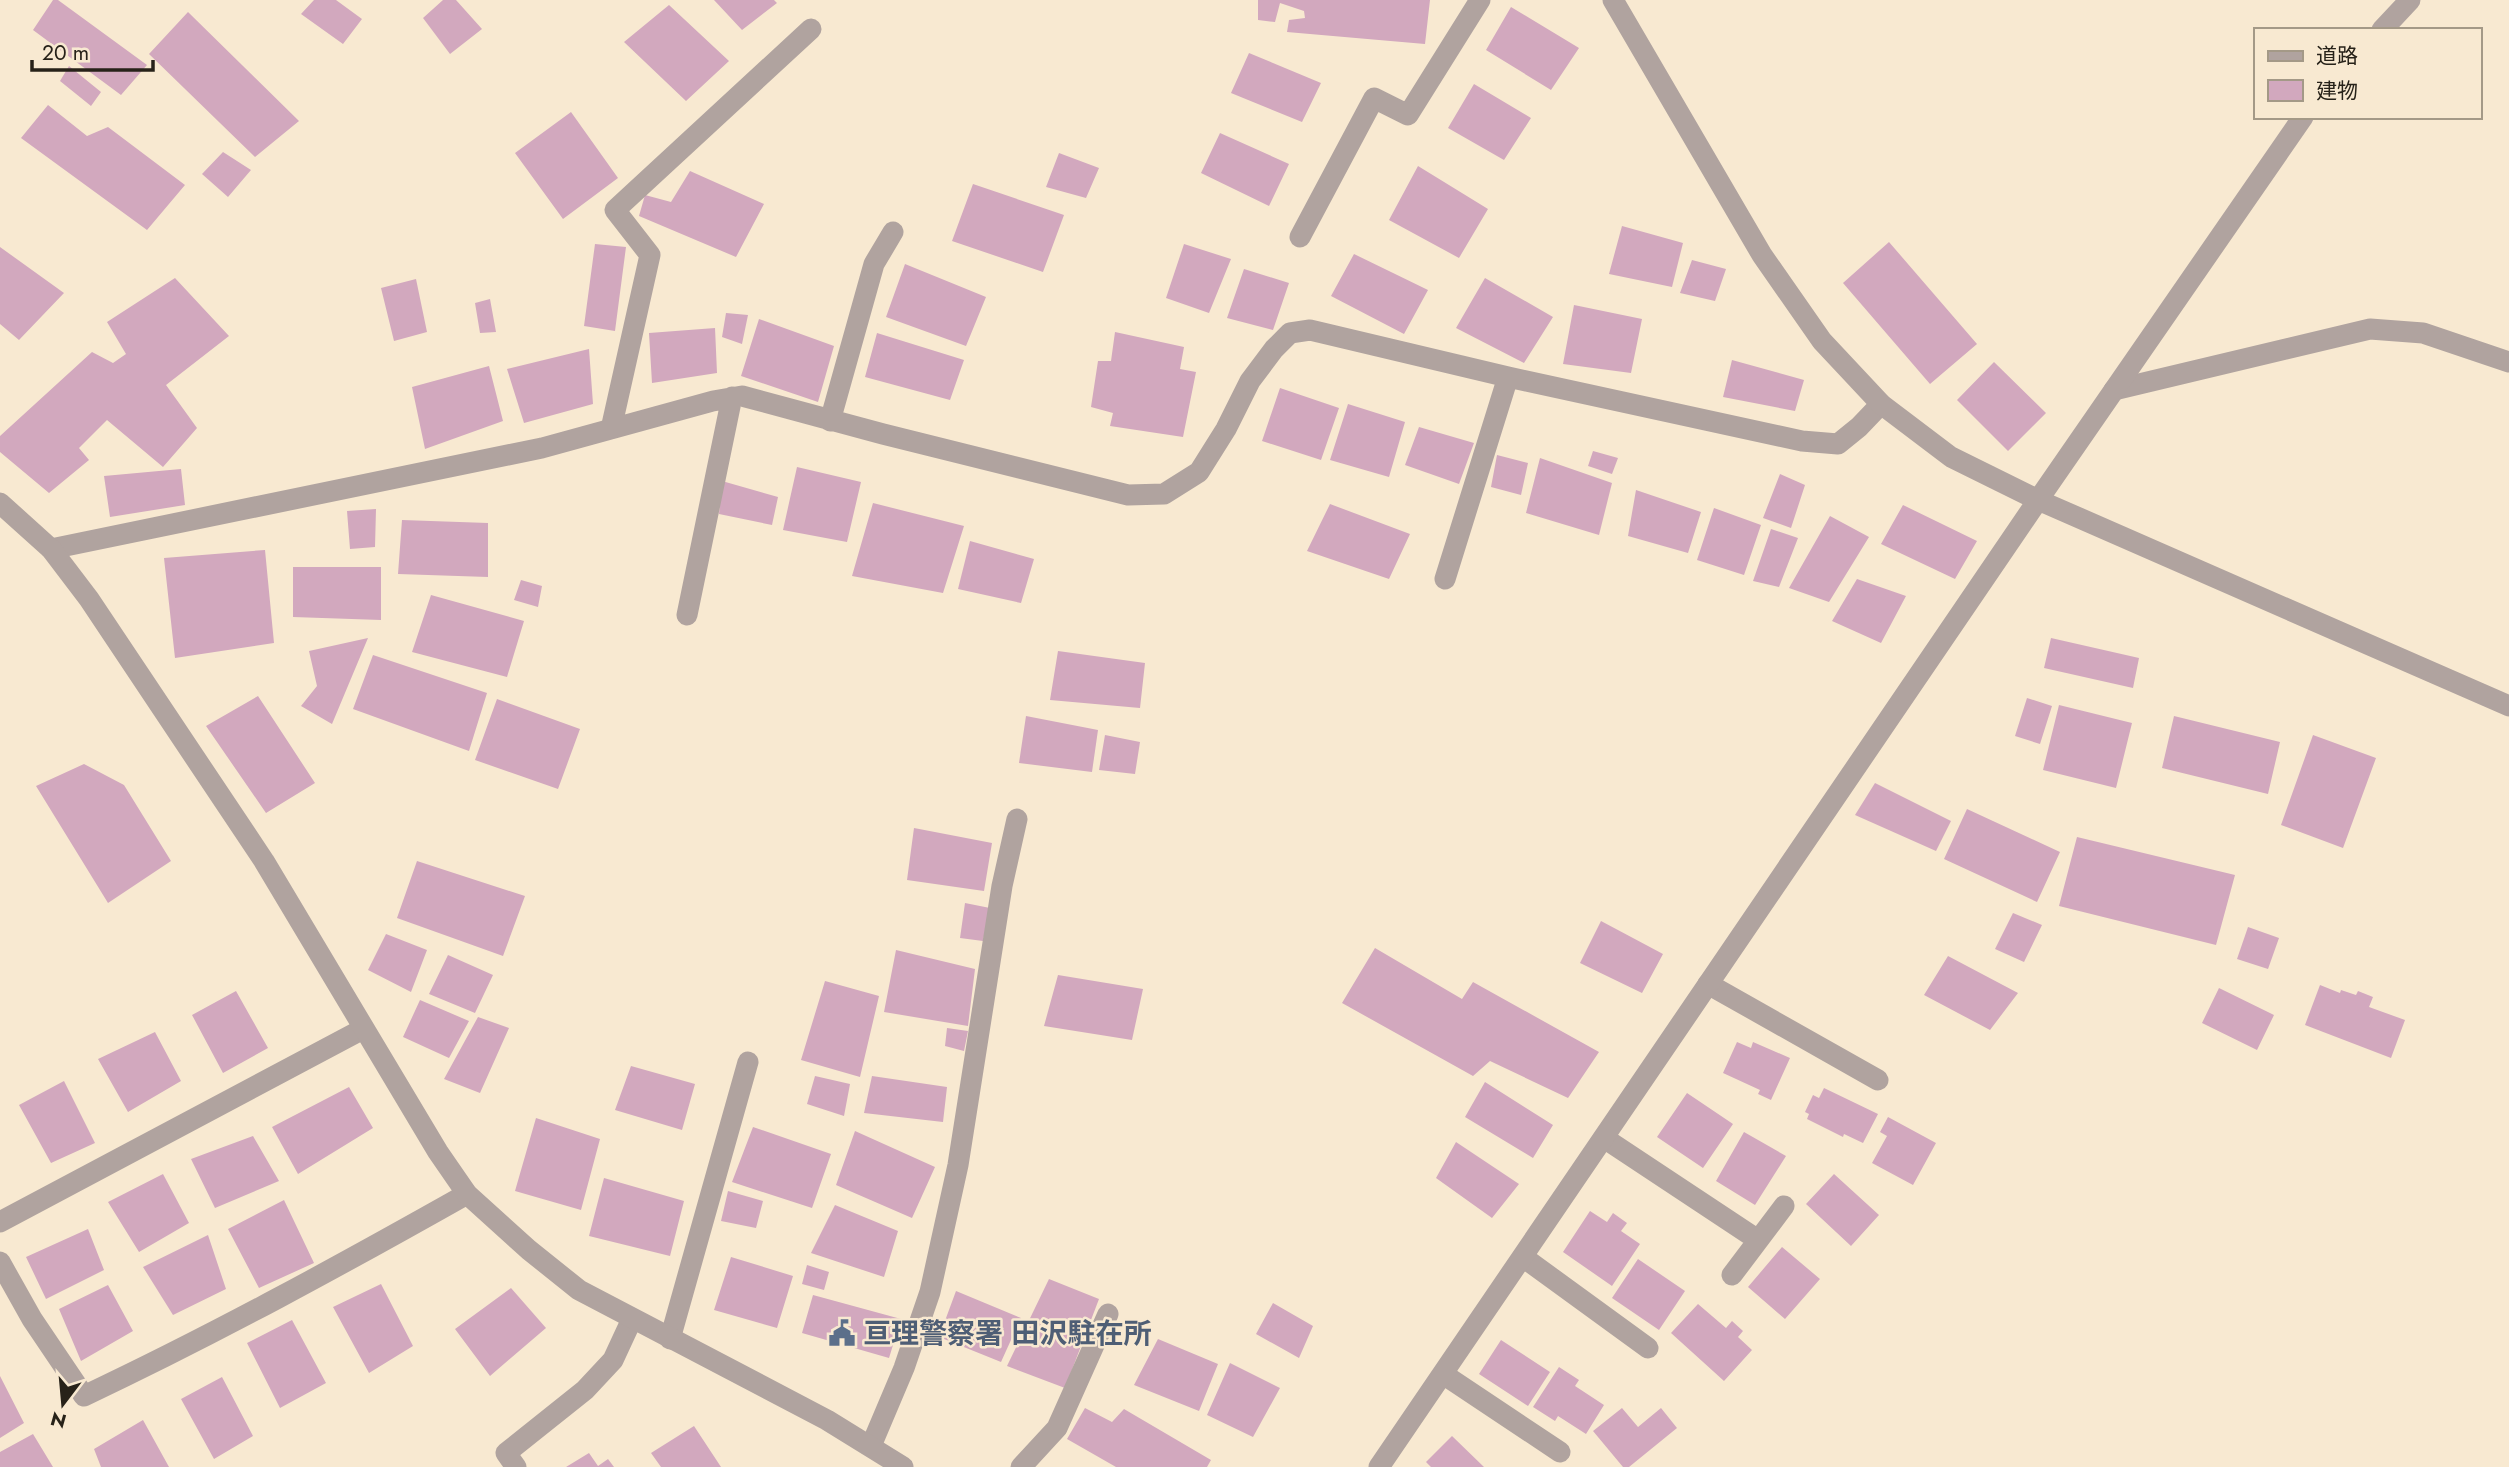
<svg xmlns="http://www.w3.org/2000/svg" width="2509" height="1467" font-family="Jost,'Noto Sans JP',sans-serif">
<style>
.building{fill:#d2a8be}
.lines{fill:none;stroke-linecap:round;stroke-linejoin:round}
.minor{stroke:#b0a39f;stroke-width:21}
.tertiary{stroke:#b0a39f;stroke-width:21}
.labels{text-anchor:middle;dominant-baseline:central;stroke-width:5;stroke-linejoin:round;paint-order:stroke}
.service-label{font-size:28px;font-weight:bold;fill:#4e5e75;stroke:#f8e9d1;text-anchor:start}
</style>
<rect width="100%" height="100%" fill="#f8e9d1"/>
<path class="building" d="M53 0H58L147 65 121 95 33 30Z
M314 0H336L362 19 343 44 301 14Z
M443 0H456L482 29 450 54 423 18Z
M714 0H774L777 3 742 30Z
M1258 0H1430L1425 44 1287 32 1289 20 1305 18 1304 11 1280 3 1275 22 1258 20Z
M669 5 729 61 686 101 624 42Z
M1511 7 1579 48 1551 90 1486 50Z
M188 12 299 121 255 157 149 54Z
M1249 53 1321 83 1302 122 1231 93Z
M69 66 101 92 91 106 60 81Z
M1474 84 1531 118 1504 160 1448 128Z
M48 105 87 136 108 127 185 185 147 230 21 138Z
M571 112 618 178 563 219 515 153Z
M1220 133 1289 164 1269 206 1201 173Z
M223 152 251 170 228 197 202 174Z
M1059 153 1099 168 1086 198 1046 187Z
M1418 166 1488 209 1459 258 1389 220Z
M690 171 764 204 736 257 639 216 645 195 671 202Z
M973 184 1064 215 1043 272 952 241Z
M1622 226 1683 243 1672 287 1609 274Z
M1889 242 1977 344 1930 384 1843 283Z
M595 244 626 247 615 331 584 326Z
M1184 244 1231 259 1209 313 1166 298Z
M0 247 64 293 19 340 0 324Z
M1354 254 1428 290 1404 334 1331 296Z
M1692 260 1726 269 1715 301 1680 293Z
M905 264 986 297 966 346 886 317Z
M1244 269 1289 283 1273 330 1227 318Z
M175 278 229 336 166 385 197 428 163 467 107 420 79 448 89 460 49 493 0 452V436L92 352 113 363 126 354 107 322Z
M1485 278 1553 317 1524 363 1456 328Z
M416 279 427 332 394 341 381 288Z
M490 299 496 332 480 333 475 303Z
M1574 305 1642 319 1631 373 1563 364Z
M726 313 748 315 742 344 722 337Z
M759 319 834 346 818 402 741 376Z
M715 328 717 373 652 383 649 333Z
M1115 332 1184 347 1180 369 1196 372 1183 437 1110 426 1113 413 1091 407 1098 361H1111Z
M877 333 964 360 950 400 865 377Z
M589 349 593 404 524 423 507 369Z
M1732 360 1804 380 1795 411 1723 397Z
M1994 362 2046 413 2008 451 1957 400Z
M489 366 503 421 425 449 412 387Z
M1280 388 1339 408 1321 460 1262 441Z
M1348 404 1405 422 1389 477 1330 460Z
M1419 427 1474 443 1459 484 1405 465Z
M1593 451 1618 458 1612 474 1588 466Z
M1497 455 1528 463 1521 495 1491 487Z
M1540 458 1612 483 1599 535 1526 513Z
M797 467 861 482 847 542 783 530Z
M181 469 185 505 110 517 104 476Z
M1780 474 1805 485 1791 528 1763 518Z
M722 481 778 497 772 525 719 514Z
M1636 490 1701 512 1688 553 1628 536Z
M873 503 964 526 943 593 852 576Z
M1330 504 1410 534 1389 579 1307 551Z
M1903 505 1977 541 1955 579 1881 544Z
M1714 508 1761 525 1744 575 1697 560Z
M376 509 375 547 350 549 347 511Z
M1830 516 1869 537 1829 602 1789 588Z
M402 520 488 523V577L398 574Z
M1771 529 1798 538 1779 587 1753 581Z
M970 541 1034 559 1021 603 958 589Z
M265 550 274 643 175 658 164 558Z
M293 567H381V620L293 617Z
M1857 579 1906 596 1881 643 1832 621Z
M521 580 542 586 538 607 514 600Z
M431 595 524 621 507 677 412 652Z
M368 638 332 724 301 706 317 686 309 651Z
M2051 638 2139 658 2133 688 2044 668Z
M1058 651 1145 663 1140 708 1050 700Z
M373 655 487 693 469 751 353 709Z
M258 696 315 783 266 813 206 726Z
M2027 698 2052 706 2040 744 2015 736Z
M497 699 580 729 558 789 475 760Z
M2059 705 2132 723 2116 788 2043 770Z
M1026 716 1098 730 1092 772 1019 763Z
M2174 716 2280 742 2268 794 2162 768Z
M1105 735 1140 742 1135 774 1099 770Z
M2313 735 2376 758 2343 848 2281 825Z
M84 764 124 785 171 861 108 903 36 786Z
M1875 783 1951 821 1936 851 1855 815Z
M1967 809 2060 852 2037 902 1944 859Z
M914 828 992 843 984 891 907 880Z
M2077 837 2235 875 2216 945 2059 906Z
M417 861 525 896 503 956 397 918Z
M965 903 990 908 983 941 960 938Z
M2013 913 2042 925 2024 962 1995 949Z
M1601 921 1663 954 1642 993 1580 963Z
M2248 927 2279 938 2268 969 2237 959Z
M386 934 427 950 411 992 368 970Z
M1375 948 1462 999 1473 982 1599 1052 1568 1098 1490 1061 1473 1076 1342 1003Z
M896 950 975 969 968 1026 884 1012Z
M448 955 493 975 475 1013 429 994Z
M1948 956 2018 993 1990 1030 1924 995Z
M1058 975 1143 989 1132 1040 1044 1026Z
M825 981 879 996 860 1077 801 1060Z
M2320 985 2340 993 2341 990 2356 995 2358 991 2373 997 2369 1007 2405 1020 2391 1058 2305 1025Z
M2219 988 2274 1015 2257 1050 2202 1023Z
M236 991 268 1048 223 1073 192 1015Z
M420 1000 469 1021 449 1058 403 1037Z
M478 1017 509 1028 480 1093 444 1079Z
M947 1028 968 1031 964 1051 945 1046Z
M155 1032 181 1081 128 1112 98 1059Z
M1737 1042 1751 1048 1753 1042 1790 1058 1771 1100 1758 1094 1760 1090 1723 1073Z
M631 1066 695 1084 682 1130 615 1110Z
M815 1076 850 1084 844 1116 807 1104Z
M872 1076 947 1087 943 1122 864 1113Z
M64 1081 95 1143 51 1163 19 1105Z
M1485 1082 1553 1125 1533 1158 1465 1117Z
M349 1087 373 1128 298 1174 272 1127Z
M1824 1088 1878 1114 1863 1143 1844 1134 1843 1137 1807 1119 1809 1114 1805 1112 1813 1095 1819 1098Z
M1687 1093 1733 1124 1703 1168 1657 1137Z
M1888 1117 1936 1143 1913 1185 1872 1163 1887 1136 1880 1132Z
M536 1118 600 1139 581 1210 515 1191Z
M753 1127 831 1154 812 1208 732 1182Z
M855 1131 935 1167 912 1218 836 1185Z
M1744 1132 1786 1156 1755 1205 1716 1181Z
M253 1136 279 1181 215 1208 191 1159Z
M1456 1142 1519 1184 1492 1218 1436 1178Z
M163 1174 189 1223 139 1252 108 1202Z
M1834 1174 1879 1215 1851 1246 1806 1204Z
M604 1178 684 1201 670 1256 589 1236Z
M728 1191 763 1201 756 1228 721 1221Z
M284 1200 314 1263 259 1288 228 1229Z
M835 1205 898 1231 884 1277 811 1253Z
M1590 1211 1607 1222 1613 1213 1627 1223 1621 1231 1640 1244 1612 1286 1563 1252Z
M88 1229 104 1270 46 1299 26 1257Z
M208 1235 226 1289 173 1315 143 1267Z
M1782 1247 1820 1279 1785 1319 1748 1287Z
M731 1257 793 1276 777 1328 714 1310Z
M1638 1259 1685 1291 1659 1330 1612 1298Z
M807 1265 829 1272 824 1290 802 1284Z
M1049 1279 1099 1299 1065 1388 1007 1366Z
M381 1284 413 1346 369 1373 333 1307Z
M108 1285 133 1331 81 1361 59 1309Z
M511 1288 546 1328 490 1376 455 1329Z
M956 1291 1021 1318 1001 1362 939 1337Z
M813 1295 901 1319 889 1358 802 1333Z
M1273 1303 1313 1326 1299 1358 1256 1334Z
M1698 1304 1726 1328 1732 1321 1743 1331 1738 1337 1752 1350 1724 1381 1671 1333Z
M292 1320 326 1383 280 1408 247 1343Z
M1158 1339 1218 1364 1199 1411 1134 1385Z
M1501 1340 1550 1372 1528 1406 1479 1374Z
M1230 1363 1280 1388 1253 1437 1207 1415Z
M1559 1367 1579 1380 1575 1386 1604 1405 1586 1434 1558 1416 1555 1421 1533 1407Z
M0 1376 24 1423 0 1438Z
M222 1377 253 1436 214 1459 181 1399Z
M1085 1408 1112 1422 1124 1409 1211 1460 1207 1467H1116L1067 1439Z
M1622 1408 1638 1427 1661 1408 1677 1428 1629 1467H1623L1593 1431Z
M143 1420 169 1467H101L94 1449Z
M694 1426 721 1467H661L651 1453Z
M33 1434 53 1467H0V1452Z
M1452 1436 1484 1467H1431L1426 1462Z
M589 1453 598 1466 608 1459 614 1467H566Z"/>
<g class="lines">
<path class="minor" d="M1300 237 1374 98 1408 115 1480 0
M2114 390 2370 329 2423 333 2509 362
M830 421 874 264 893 232
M611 429 650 255 615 210 811 29
M51 549 542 448 713 401 742 396 883 434 1128 495 1164 494 1199 472 1226 429 1250 381 1274 349 1290 333 1310 330 1508 377 1802 441 1838 444 1859 427 1881 404
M1445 579 1508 377
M687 615 732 397
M1708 984 1878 1080
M1604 1138 1758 1240
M0 1222 363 1029
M1523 1257 1648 1348
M0 1262 32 1319 84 1396C215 1334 341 1265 467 1194
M1732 1275 1784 1206
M670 1339 748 1062
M1443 1374 1560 1452
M871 1446 904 1368 930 1292 958 1165 1002 886 1017 819
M516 1467 506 1453 585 1390 613 1360 632 1319
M1021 1467 1057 1428 1108 1314"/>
<path class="tertiary" d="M1613 0 1762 255 1822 341 1881 404 1951 457 2038 500 2509 706
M2382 30 2410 0
M0 503 51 549 89 599 264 861 438 1152 467 1194 529 1250 579 1290 827 1420 903 1467
M1379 1467 2038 500 2303 117"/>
</g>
<defs>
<symbol id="civic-bare" viewBox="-9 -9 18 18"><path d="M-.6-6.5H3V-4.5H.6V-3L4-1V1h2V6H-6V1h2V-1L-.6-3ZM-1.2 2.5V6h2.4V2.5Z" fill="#5c6f8a" stroke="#f8e9d1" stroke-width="2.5" paint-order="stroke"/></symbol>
</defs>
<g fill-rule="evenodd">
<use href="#civic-bare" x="823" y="1314" width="38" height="38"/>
</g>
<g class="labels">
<g class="service-label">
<text x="863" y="1333">亘理警察署 田沢駐在所</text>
</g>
</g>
<rect x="2254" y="28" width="228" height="91" fill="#f8e9d1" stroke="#a49987" stroke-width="2"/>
<rect x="2268" y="51" width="35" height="10" fill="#b0a39f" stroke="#a49987" stroke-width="2"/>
<text x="2316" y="63" font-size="21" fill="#272219">道路</text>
<rect x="2268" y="80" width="35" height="21" fill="#d2a8be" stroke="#a49987" stroke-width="2"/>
<text x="2316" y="98" font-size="21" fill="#272219">建物</text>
<g transform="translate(63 1404) rotate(196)" stroke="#f8e9d1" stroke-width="5" paint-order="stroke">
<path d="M0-5L12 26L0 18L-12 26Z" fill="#272219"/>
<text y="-10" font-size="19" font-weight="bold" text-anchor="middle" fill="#272219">N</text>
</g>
<path d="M32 60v10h121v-10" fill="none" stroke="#272219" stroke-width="3.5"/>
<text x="42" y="60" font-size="21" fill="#272219" stroke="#f8e9d1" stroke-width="5" paint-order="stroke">20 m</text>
</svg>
